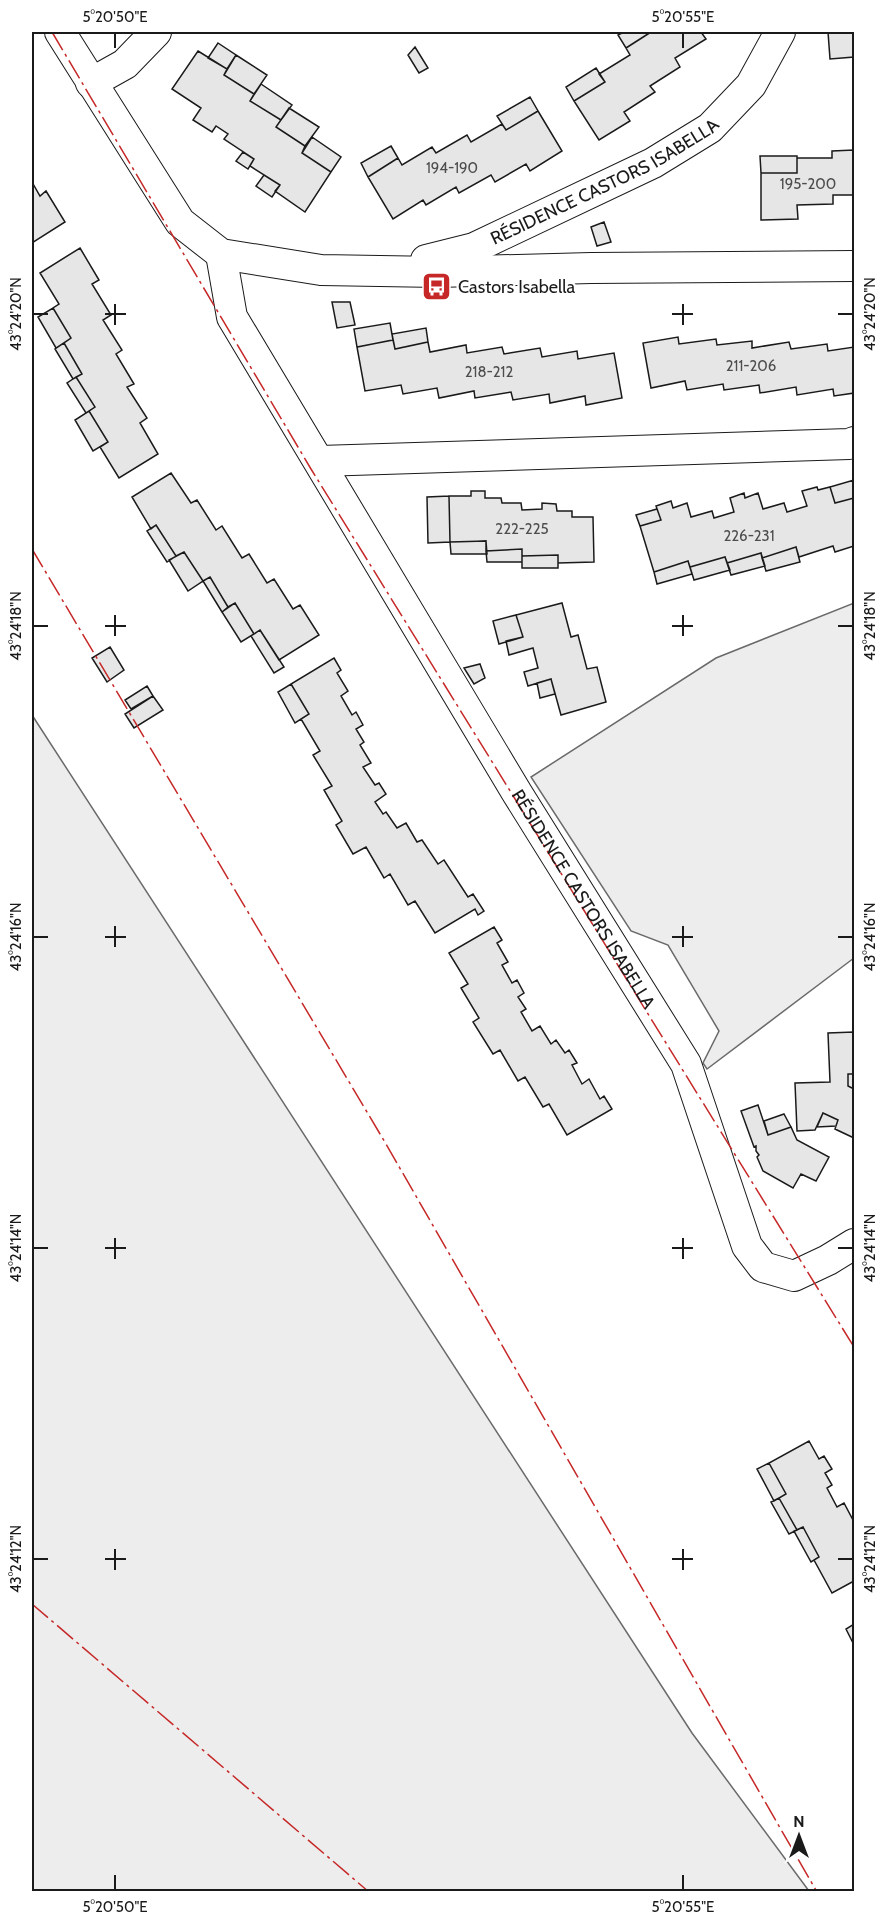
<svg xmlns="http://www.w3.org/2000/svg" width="886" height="1923" font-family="Cabin,sans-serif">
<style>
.green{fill:#ededed;stroke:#6a6a6a;stroke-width:1.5}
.building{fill:#e6e6e6;stroke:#1a1a1a;stroke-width:1.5}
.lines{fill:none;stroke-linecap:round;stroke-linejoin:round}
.minor-casing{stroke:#1a1a1a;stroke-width:32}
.minor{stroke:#fff;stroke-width:30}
.power{stroke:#c62828;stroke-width:1.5;stroke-dasharray:21 4.5 3 4.5;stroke-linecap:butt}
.ticks{fill:none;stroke:#1a1a1a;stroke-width:2}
.labels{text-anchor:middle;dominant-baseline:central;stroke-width:4.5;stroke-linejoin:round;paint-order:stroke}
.number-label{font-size:15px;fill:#4d4d4d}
.street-label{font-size:18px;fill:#1a1a1a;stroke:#fff}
.poi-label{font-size:18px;fill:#1a1a1a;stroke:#fff;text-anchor:start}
.neatline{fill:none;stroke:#1a1a1a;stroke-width:2}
.ticks-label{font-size:15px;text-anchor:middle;fill:#1a1a1a}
</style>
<rect width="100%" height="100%" fill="#fff"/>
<path class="green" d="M854 603V958L707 1069 703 1063 719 1031 668 945 631 931 531 777 716 658Z
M32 715 692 1733 809 1891H32Z"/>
<path class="building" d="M624 32H651L626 48 618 35Z
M651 32H701L706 39 675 58 680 67 650 86 655 92 624 112 630 121 599 140 574 101 605 82 599 74 630 55 626 48Z
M828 32H854V57L830 59Z
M218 43 236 55 227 69 208 58Z
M415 47 428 68 419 73 408 55Z
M198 51 227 69 224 75 254 94 250 101 281 120 276 127 305 146 302 153 331 172 305 212 275 191 280 185 250 166 254 159 224 139 228 134 216 126 212 132 193 120 201 108 172 89Z
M236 55 267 75 254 94 224 75Z
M596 68 605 82 574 101 566 87Z
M261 84 292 105 281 120 250 101Z
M530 97 538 111 506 130 497 116Z
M289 108 319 127 305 146 276 127Z
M538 111 562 151 530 171 526 164 495 182 491 175 459 193 456 187 426 205 423 200 393 219 368 177 398 158 402 165 432 147 436 153 467 135 471 142 502 124 506 130Z
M312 137 341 157 331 172 302 153Z
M391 146 398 158 368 177 361 163Z
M854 150V195H833V204L797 205 798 219 761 220V173H797V158H832V151Z
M243 152 254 159 248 169 236 161Z
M760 156H797V173H761Z
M264 175 280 185 272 197 256 186Z
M32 182 40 196 46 191 65 222 32 243Z
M604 222 611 242 597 246 591 227Z
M80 248 99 280 92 284 111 315 103 320 122 350 116 354 134 384 127 387 147 418 140 423 158 454 119 478 100 447 108 442 89 411 95 407 76 377 82 374 64 343 71 338 53 308 59 304 40 273Z
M332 302H350L355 325 337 328Z
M53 308 71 338 56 348 38 317Z
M390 323 393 340 357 347 354 329Z
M426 328 428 342 395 349 392 334Z
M678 337 679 344 716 339 717 345 752 341V348L789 342 791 349 827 344 828 351 854 347V393L834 396 833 389 797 395 796 387 760 393 759 385 724 390 723 384 687 390 685 381 651 388 643 343Z
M393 340 395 349 428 342 430 352 466 345 467 353 502 347 504 354 540 348 542 357 577 351 578 359 614 353 622 398 586 405 585 396 550 403 549 394 513 400 511 392 475 398 474 391 439 398 437 388 403 394 401 385 365 391 357 347Z
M64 343 82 374 73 379 55 349Z
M76 377 95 407 86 413 67 383Z
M89 411 108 442 93 451 75 420Z
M171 473 191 503 197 500 216 530 222 526 242 558 249 554 267 583 274 579 293 609 300 605 319 635 279 660 260 630 254 634 235 603 228 607 210 577 203 581 184 552 176 556 156 525 151 529 132 497Z
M854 480V498L835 503 830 487Z
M817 487 818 490 830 487 835 503 854 498V546L835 552 833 546 799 557 796 547 762 558 761 553 727 563 725 557 690 567 688 561 654 572 640 526 661 520 656 506 671 501 673 508 687 503 691 517 712 511 714 518 734 512 730 498 744 493 745 498 758 493 763 509 784 503 787 512 807 506 802 491Z
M471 491H485V498H501L502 503H521L522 510 542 509V503L556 504 557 511H572V517H593L594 562 558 563V555L522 556V549L486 551V541L450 542 449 496H471Z
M449 496 450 542 428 543 427 497Z
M657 509 661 520 640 526 636 515Z
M156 525 176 556 167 562 147 531Z
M486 541 487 554H451L450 542Z
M796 547 800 562 766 571 762 558Z
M522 549V562H487L486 551Z
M184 552 203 581 188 591 169 560Z
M761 553 765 566 731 575 727 563Z
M558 555V568H522V556Z
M725 557 730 570 694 580 690 567Z
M688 561 692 574 657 584 654 572Z
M210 577 228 607 222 612 203 581Z
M235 603 254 634 241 642 222 612Z
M562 603 571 637 578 635 587 669 597 667 606 702 561 715 551 679 528 686 524 672 538 668 533 648 509 655 506 641 523 637 516 615Z
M516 615 523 637 499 644 493 621Z
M260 630 284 667 274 673 251 636Z
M110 647 124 670 107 682 92 658Z
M334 658 341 670 337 673 348 691 341 696 352 715 356 712 363 725 356 729 364 742 360 745 371 763 363 767 375 785 379 783 386 794 375 802 383 814 386 812 397 828 406 823 417 842 422 840 438 864 444 860 468 897 473 894 484 911 478 915 475 909 435 933 415 901 408 905 390 874 384 878 366 847 353 854 336 825 342 821 324 790 332 786 313 755 320 751 301 719 309 714 291 684Z
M480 664 485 678 474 684 464 668Z
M551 679 555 694 540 698 537 683Z
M291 684 309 714 295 723 278 692Z
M147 686 153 696 131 709 125 700Z
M153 696 163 710 134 728 125 714Z
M494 927 502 940 497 943 508 962 502 965 512 983 517 980 524 993 518 997 526 1009 521 1012 532 1031 540 1026 551 1044 556 1040 565 1053 569 1050 577 1063 572 1065 582 1084 589 1079 600 1099 604 1096 612 1109 567 1135 549 1104 543 1107 525 1077 518 1081 500 1050 493 1054 473 1022 479 1018 461 988 468 984 449 953Z
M854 1032V1074H848V1086L854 1089V1138L835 1129 838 1120 823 1113 815 1130 797 1131 795 1083 830 1082 828 1033Z
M848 1074H854V1089L848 1086Z
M758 1105 768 1135 791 1127 797 1140 829 1157 816 1181 801 1174 793 1188 763 1171 757 1157 759 1155 756 1151V1146L754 1147 741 1111Z
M823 1113 838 1120 836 1126 817 1127Z
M784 1114 791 1127 768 1135 764 1121Z
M809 1441 819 1459 824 1456 832 1469 825 1473 832 1485 827 1488 837 1507 844 1503 854 1522V1581L832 1593 814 1560 819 1557 803 1527 797 1530 779 1498 786 1494 769 1463Z
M769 1463 786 1494 774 1501 757 1469Z
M779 1498 797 1530 789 1534 771 1502Z
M803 1527 819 1557 811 1562 794 1531Z
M854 1624V1645L846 1629Z"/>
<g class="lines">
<defs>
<g id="minor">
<path d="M60 32 180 222 221 254 321 270 438 272 591 268 854 266"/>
<path d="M91 83 125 64 156 32"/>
<path id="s1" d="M221 254 232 317 517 793 686 1064 747 1246 763 1267 794 1276 828 1260 854 1244"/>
<path id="s2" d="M426 260 474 248 653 163 710 128 751 85 780 32"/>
<path d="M320 461 849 444 854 442"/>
</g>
</defs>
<use href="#minor" class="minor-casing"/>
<use href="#minor" class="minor"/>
<path class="power" d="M52 32 311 469 854 1347
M32 549 386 1144 817 1892
M32 1604 369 1892"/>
</g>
<path class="ticks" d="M115 33V48M683 33V48M115 304V325M683 304V325M33 314H48M105 314H126M672 314H693M838 314H853M115 615V636M683 615V636M33 626H48M105 626H126M672 626H693M838 626H853M115 926V947M683 926V947M33 937H48M105 937H126M672 937H693M838 937H853M115 1238V1259M683 1238V1259M33 1248H48M105 1248H126M672 1248H693M838 1248H853M115 1549V1570M683 1549V1570M33 1559H48M105 1559H126M672 1559H693M838 1559H853M115 1875V1890M683 1875V1890"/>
<defs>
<symbol id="bus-square" viewBox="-11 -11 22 22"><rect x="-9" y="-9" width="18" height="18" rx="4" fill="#c62828" stroke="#fff"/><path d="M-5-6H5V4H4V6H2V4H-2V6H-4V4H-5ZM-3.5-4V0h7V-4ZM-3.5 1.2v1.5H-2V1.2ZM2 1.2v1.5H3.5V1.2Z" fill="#fff"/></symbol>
</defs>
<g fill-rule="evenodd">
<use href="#bus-square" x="420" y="270" width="33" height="33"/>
</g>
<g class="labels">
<g class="number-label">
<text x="452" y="168">194-190</text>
<text x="808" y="184">195-200</text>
<text x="751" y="366">211-206</text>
<text x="489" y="372">218-212</text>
<text x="522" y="529">222-225</text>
<text x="749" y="536">226-231</text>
</g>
<g class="street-label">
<text stroke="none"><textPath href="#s2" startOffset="196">RÉSIDENCE CASTORS ISABELLA</textPath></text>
<text stroke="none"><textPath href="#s1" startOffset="744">RÉSIDENCE CASTORS ISABELLA</textPath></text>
</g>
<g class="poi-label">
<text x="458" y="287">Castors Isabella</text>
</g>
</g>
<rect width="886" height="1923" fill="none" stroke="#ffffff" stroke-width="66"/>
<g transform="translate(799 1836)" stroke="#ffffff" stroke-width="4.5" paint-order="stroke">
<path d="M0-4.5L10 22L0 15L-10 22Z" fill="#1a1a1a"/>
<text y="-9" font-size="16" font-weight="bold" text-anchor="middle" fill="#1a1a1a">N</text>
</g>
<rect x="33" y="33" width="820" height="1857" class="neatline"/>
<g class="ticks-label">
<text x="115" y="22">5°20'50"E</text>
<text x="683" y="22">5°20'55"E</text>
<text transform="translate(16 314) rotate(-90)" y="5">43°24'20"N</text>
<text transform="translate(870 314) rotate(-90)" y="5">43°24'20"N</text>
<text transform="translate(16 626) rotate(-90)" y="5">43°24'18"N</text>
<text transform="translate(870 626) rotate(-90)" y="5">43°24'18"N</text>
<text transform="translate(16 937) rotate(-90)" y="5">43°24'16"N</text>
<text transform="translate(870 937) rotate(-90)" y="5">43°24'16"N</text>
<text transform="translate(16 1248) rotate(-90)" y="5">43°24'14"N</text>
<text transform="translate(870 1248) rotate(-90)" y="5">43°24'14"N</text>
<text transform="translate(16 1559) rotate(-90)" y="5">43°24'12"N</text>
<text transform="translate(870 1559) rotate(-90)" y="5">43°24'12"N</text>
<text x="115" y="1912">5°20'50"E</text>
<text x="683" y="1912">5°20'55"E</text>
</g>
</svg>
